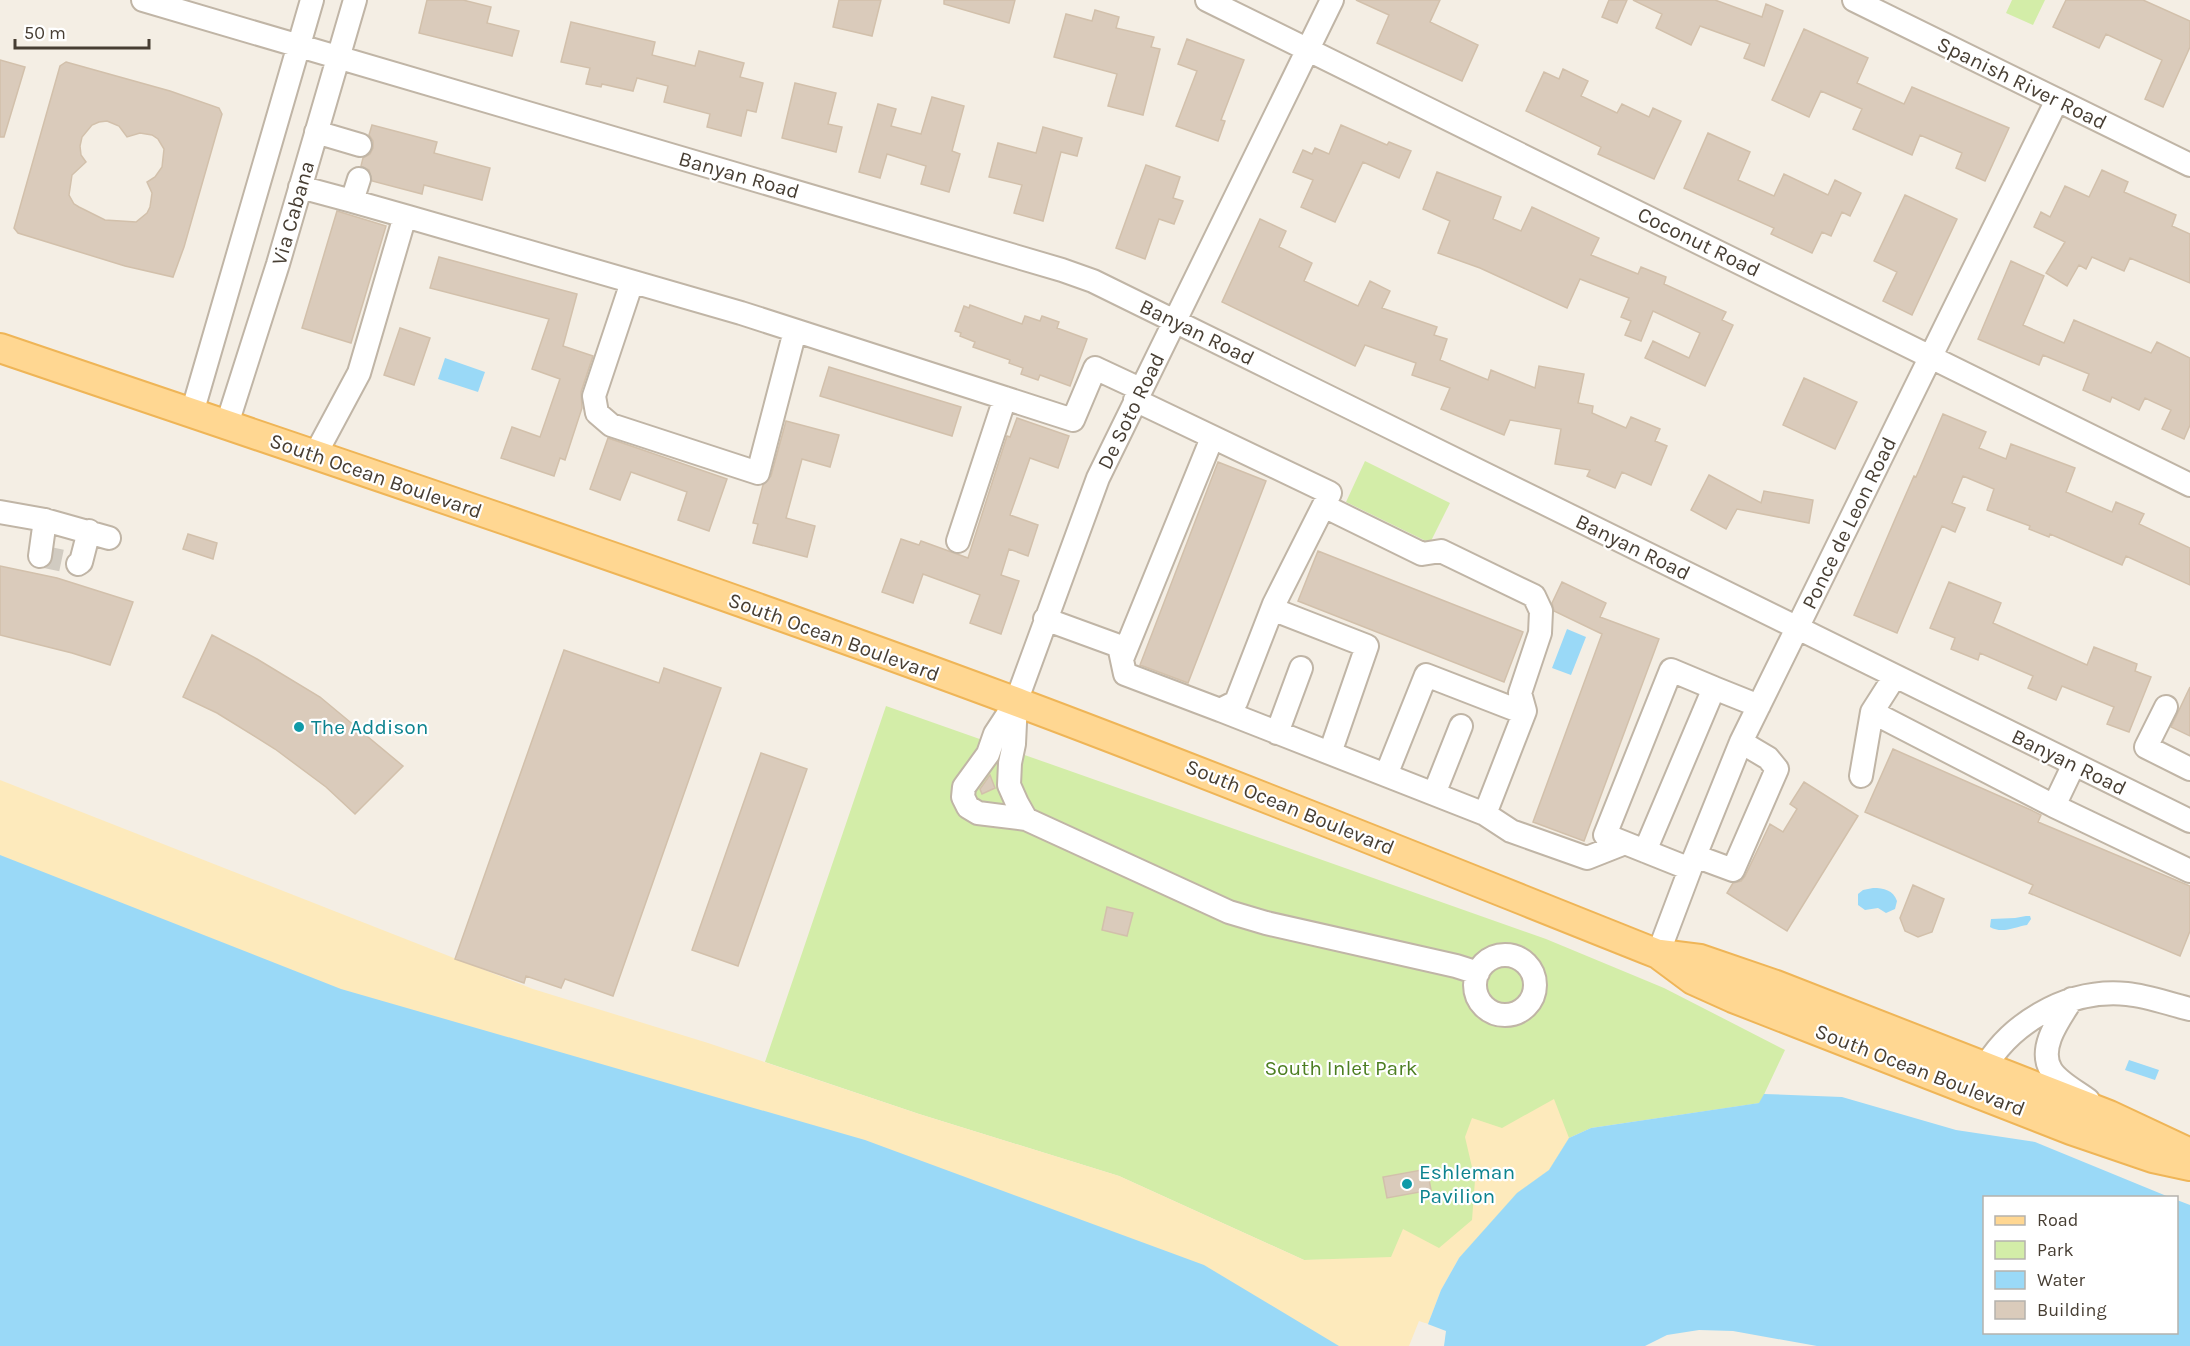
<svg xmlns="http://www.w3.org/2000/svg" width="2190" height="1346" font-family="Karla,sans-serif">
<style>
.green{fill:#d3eda8}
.sand{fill:#fdeabc}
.water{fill:#9ad9f7}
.pier{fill:#f4eee4}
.building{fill:#dacbbb;stroke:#d2c0ab;stroke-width:1.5;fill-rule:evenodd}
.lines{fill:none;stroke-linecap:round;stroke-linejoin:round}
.minor-tunnel{stroke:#d1cbc1;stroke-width:22;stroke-dasharray:22 11;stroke-linecap:butt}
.minor-casing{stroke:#c0b5a6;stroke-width:26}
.major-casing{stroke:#efb557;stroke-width:32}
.minor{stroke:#fff;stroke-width:22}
.major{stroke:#ffd792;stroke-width:28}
.culture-dot{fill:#0f9aa8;stroke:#fff;stroke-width:2}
.labels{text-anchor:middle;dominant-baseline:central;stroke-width:4.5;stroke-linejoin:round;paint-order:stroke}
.street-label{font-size:21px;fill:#473e33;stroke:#fff}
.culture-label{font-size:21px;fill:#0d838f;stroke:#fff;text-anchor:start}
.park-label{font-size:21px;fill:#4c7e21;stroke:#fff}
</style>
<rect width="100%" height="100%" fill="#f4eee4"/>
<path class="green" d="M2012 0H2045L2033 25 2006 13Z
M1365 461 1450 503 1430 543 1346 502Z
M886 706 1546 939 1664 988 1785 1050 1760 1103 1591 1128 1569 1138 1549 1170 1517 1193 1459 1258 1304 1260 1119 1176 919 1114 765 1062Z"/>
<path class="sand" d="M0 780 533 989 708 1043 919 1114 1119 1176 1304 1260 1391 1257 1403 1229 1439 1248 1472 1220 1475 1180 1465 1137 1472 1118 1502 1128 1554 1099 1569 1138 1549 1170 1517 1193 1459 1258 1441 1290 1428 1324 1419 1321 1409 1346H223L0 1215Z"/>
<path class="water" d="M445 358 485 372 478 392 438 379Z
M1567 629 1586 637 1571 675 1552 668Z
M0 855 341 989 865 1140 1204 1265 1339 1346H0Z
M1873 888C1884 888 1893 890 1897 901L1895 909 1886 913 1878 908 1865 910 1858 905V894L1863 890Z
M2026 916H2030L2031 919 2027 925C2015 927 2002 934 1990 927L1991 919 2015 918Z
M2129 1060 2159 1070 2155 1080 2125 1070Z
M1764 1094 1842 1097 1956 1130 2035 1142 2169 1197 1984 1198V1332H2176L2177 1200 2190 1205V1346H1817L1733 1331 1699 1330 1667 1335 1645 1346H1428V1324L1441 1290 1459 1258 1517 1193 1549 1170 1569 1138 1591 1128 1759 1103Z"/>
<path class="pier" d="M1425 1323 1446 1331 1444 1346H1425Z"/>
<path class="building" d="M427 0H463L491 7 487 23 519 31 512 56 419 33Z
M839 0H881L872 36 833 27Z
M944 0H1015L1009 23 944 4Z
M1356 0H1440L1430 22 1478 45 1462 81 1377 43 1389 15Z
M1609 0H1627L1617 23 1602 17Z
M1633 0H1715L1762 17 1766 4 1783 11 1764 66 1744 58 1750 44 1700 26 1691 45 1656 28 1662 14Z
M2066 0H2143L2190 21V47L2163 107 2145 99 2162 60 2106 34 2099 48 2053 27Z
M1095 10 1119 17 1116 28 1154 37 1151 47 1160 49 1143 115 1108 106 1117 74 1054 57 1066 14 1092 21Z
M571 22 655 42 652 55 695 66 699 51 744 63 740 77 763 83 756 112 747 110 741 136 707 127 710 114 664 102 668 86 637 78 633 91 602 84 601 87 586 84 590 68 561 62Z
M1804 29 1868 58 1857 83 1904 104 1912 87 2009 128 1985 181 1956 168 1962 153 1920 135 1912 155 1853 129 1862 109 1821 91 1809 117 1772 100Z
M1187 39 1244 60 1221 120 1225 121 1218 141 1176 126 1197 71 1178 64Z
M0 60 25 67 4 137H0Z
M66 62 170 91 219 108 222 114 184 247 173 277 125 266 18 233 14 228 60 66ZM107 121 119 126 127 137 140 133 152 135 158 139 164 149 162 167 155 177 147 182 152 193 150 207 147 213 136 222 105 220 79 207 74 204 69 195 72 175 86 162 81 155 80 146 82 137 92 125 99 122Z
M1563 69 1588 81 1581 96 1617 113 1622 104 1649 117 1653 108 1681 121 1654 179 1598 154 1601 147 1526 111 1544 72 1559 79Z
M795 83 836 93 828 124 842 127 836 152 782 138Z
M932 97 964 106 952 151 960 154 949 192 921 184 926 166 887 154 880 178 859 172 878 104 896 109 891 126 921 134Z
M372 125 437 142 434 153 490 168 482 200 424 185 422 194 372 181 369 170 361 166 363 158 370 154 373 148V141L369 135Z
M1341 125 1387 145 1389 142 1411 151 1399 178 1363 162 1335 222 1301 207 1313 180 1293 172 1303 150 1312 154 1315 148 1329 154Z
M1043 127 1082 138 1077 156 1061 152 1043 221 1014 213 1022 185 989 177 998 143 1036 153Z
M1708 133 1750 152 1738 180 1774 196 1784 174 1828 195 1835 180 1861 193 1850 216 1842 212 1831 236 1822 232 1812 253 1771 234 1774 228 1684 188Z
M1146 165 1180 177 1173 198 1183 201 1174 224 1159 219 1145 259 1116 248Z
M2102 170 2128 182 2124 192 2176 215 2172 226 2190 234V283L2130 258 2124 271 2092 257 2086 269 2079 265 2067 286 2046 273 2065 242 2034 227 2041 212 2050 217 2065 186 2089 197Z
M1437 172 1501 197 1493 219 1521 231 1532 207 1599 238 1591 255 1638 274 1641 267 1666 277 1664 284 1726 312 1722 320 1733 325 1705 386 1645 358 1653 341 1689 358 1700 333 1653 311 1641 341 1625 335 1631 321 1621 317 1629 298 1580 279 1567 308 1480 268 1438 253 1450 221 1423 209Z
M1905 195 1957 219 1912 315 1883 301 1897 272 1874 261Z
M337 211 386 226 351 343 302 328Z
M1260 219 1286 231 1279 247 1312 263 1304 281 1358 306 1370 281 1390 291 1382 308 1437 327 1434 335 1447 339 1440 360 1488 380 1491 370 1535 388 1539 366 1584 374 1578 403 1593 406 1592 413 1626 428 1631 417 1660 429 1655 441 1667 446 1651 485 1622 472 1615 488 1587 476 1590 470 1555 464 1561 429 1510 420 1504 435 1441 409 1450 388 1412 375 1416 363 1365 345 1355 366 1222 302Z
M439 257 577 294 563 346 593 356 581 392 582 408 565 460 560 458 554 476 501 458 512 427 540 437 560 379 532 369 549 319 430 288Z
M2011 261 2044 276 2023 325 2064 343 2074 320 2151 353 2157 342 2190 358V425L2184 439 2162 429 2171 410 2145 398 2139 410 2112 397 2110 402 2083 390 2089 374 2043 355 2039 365 1978 339Z
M970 305 1022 324 1025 316 1040 321 1042 316 1059 322 1057 328 1087 339 1070 386 1040 375 1038 380 1021 374 1023 368 1009 363 1010 360 973 347 975 342 960 336 961 333 955 331 964 306 969 308Z
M400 328 430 338 414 385 384 375Z
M829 367 961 407 952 436 820 396Z
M1804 378 1857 402 1835 449 1783 425Z
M1943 414 1986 432 1979 448 2006 459 2011 444 2075 468 2066 492 2112 512 2116 502 2144 514 2139 524 2190 548V585L2126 556 2122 565 2050 534 2049 537 2029 529 2030 526 1987 510 1994 489 1963 476 1952 503 1965 508 1955 532 1942 526 1897 633 1854 615 1896 517 1914 476 1916 477Z
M1017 418 1069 436 1058 468 1030 458 1010 515 1038 525 1028 556 1009 549 1001 575 1019 581 1001 634 970 623 980 595 923 574 913 603 882 592 901 539 919 545 921 541 968 558 1007 436 1010 437Z
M786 421 839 435 830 467 802 459 786 518 815 526 807 557 753 543 758 524 753 523 763 485 771 476Z
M608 438 727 479 709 531 678 520 687 492 631 472 620 500 590 489Z
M1218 462 1266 481 1188 683 1140 665Z
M1709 475 1761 503 1764 491 1813 500 1809 523 1737 509 1726 529 1691 510Z
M188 534 217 543 213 559 183 549Z
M1318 551 1523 632 1504 682 1298 601Z
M0 566 57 578 133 602 110 665 72 653 0 635Z
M1562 582 1606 603 1600 617 1659 639 1584 841 1533 822 1602 634 1554 611 1552 603Z
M1949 582 2001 603 1993 623 2087 665 2094 647 2137 664 2135 671 2151 677 2129 732 2107 724 2114 707 2062 686 2056 700 2028 688 2033 676 1980 653 1978 660 1951 649 1955 638 1930 628Z
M212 635 257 659 320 697 403 766 355 814 326 787 275 749 217 713 183 697Z
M564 650 659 683 664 668 721 688 613 996 565 979 561 988 526 976 524 983 455 959Z
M2190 687V736L2171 727Z
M1893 749 2031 810 2041 815 2038 822 2190 886V931L2180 956 2029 893 2033 885 1865 812Z
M761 753 807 769 738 966 692 950Z
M990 775 995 788 982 794 980 789Z
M1804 782 1858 816 1787 931 1727 893 1733 883 1741 881 1745 876 1770 824 1783 832 1797 809 1790 804Z
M1913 885 1944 899 1932 932 1918 937 1905 931 1900 918Z
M1107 907 1133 913 1127 936 1102 930Z
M1427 1169 1431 1190 1387 1198 1383 1177Z"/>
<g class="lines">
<path class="minor-tunnel" d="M40 556 78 564"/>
<defs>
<path id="minor" d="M143 0 1062 270 1093 281 2190 821
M1207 0 2190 485
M1854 0 2190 165
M316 132 360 145
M300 187 352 201 359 179
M405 216 741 313 1073 420 1095 368 1140 389
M632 282 594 396 597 413 611 425 758 473 795 331
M192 413 312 0
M227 424 278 264 355 0
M315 455 359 373 405 216 352 201
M0 512 45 520 109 538
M958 541 1005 398
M40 556 45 520
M78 564 81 562 89 531
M1272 609 1367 646 1330 753
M1045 619 1119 646 1125 674 1220 710 1236 702 1274 604 1330 493 1135 400
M1122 659 1212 438
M1714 688 1759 706
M1016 702 1014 744 1010 763 1009 785 1017 803 1026 819 978 813 968 807 963 797 964 787 988 754 995 734 1016 702 1098 478 1332 0
M2166 707 2146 747 2190 769
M1220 710 1485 814 1525 711 1520 693 1540 633 1541 611 1534 596 1441 551 1422 554 1324 506
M1872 712 2054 806 2074 764
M1277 733 1301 668
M1386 775 1426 675 1524 713
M1861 776 1872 712 1895 676
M1434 794 1461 726
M2054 806 2190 871
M1485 814 1511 831 1587 858 1625 843 1690 869
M1026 819 1229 912 1266 923 1456 966 1478 973
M1625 843 1605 835 1671 670 1714 688 1645 851
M1695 856 1733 870 1777 769 1768 758 1741 742
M1658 954 1695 856 1741 742 2057 100
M1475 985a30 30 0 1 1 60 0a30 30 0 1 1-60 0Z
M2072 999C2061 1017 2037 1047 2051 1070 2058 1082 2076 1091 2088 1100
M1979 1079C2004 1025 2067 988 2127 994 2148 996 2169 1004 2190 1009"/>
<path id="major" d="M0 348C342 464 684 578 1022 704 1236 784 1447 870 1658 954L1693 980 1733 998 2071 1130 2153 1158 2190 1166
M1660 954 1700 959 1776 985 2109 1115 2190 1153"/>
</defs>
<use href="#minor" class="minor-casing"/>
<use href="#major" class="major-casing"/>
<use href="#minor" class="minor"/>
<use href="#major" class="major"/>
</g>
<g class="culture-dot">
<circle cx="299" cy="727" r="6"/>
<circle cx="1407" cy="1184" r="6"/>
</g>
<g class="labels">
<g class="street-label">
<text transform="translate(2022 83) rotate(26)">Spanish River Road</text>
<text transform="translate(739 175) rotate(16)">Banyan Road</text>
<text transform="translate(293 213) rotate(-74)">Via Cabana</text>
<text transform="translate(1699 242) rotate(26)">Coconut Road</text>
<text transform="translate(1197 332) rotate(26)">Banyan Road</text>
<text transform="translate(1131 411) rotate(-64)">De Soto Road</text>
<text transform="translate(376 476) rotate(19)">South Ocean Boulevard</text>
<text transform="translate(1849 523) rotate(-64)">Ponce de Leon Road</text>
<text transform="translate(1633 547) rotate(26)">Banyan Road</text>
<text transform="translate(834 637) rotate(20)">South Ocean Boulevard</text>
<text transform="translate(2069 762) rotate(26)">Banyan Road</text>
<text transform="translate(1290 807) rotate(22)">South Ocean Boulevard</text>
<text transform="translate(1920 1070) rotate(21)">South Ocean Boulevard</text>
</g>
<g class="culture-label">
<text x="311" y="727">The Addison</text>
<text x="1419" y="1172">Eshleman<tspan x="1419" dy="24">Pavilion</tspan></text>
</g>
<g class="park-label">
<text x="1341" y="1068">South Inlet Park</text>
</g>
</g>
<rect x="1983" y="1196" width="195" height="138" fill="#ffffff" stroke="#b5b2ad" stroke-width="1.5"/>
<rect x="1995" y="1216" width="30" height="9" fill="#ffd792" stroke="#b5b2ad" stroke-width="1.5"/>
<text x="2037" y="1226" font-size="18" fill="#473e33">Road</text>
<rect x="1995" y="1241" width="30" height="18" fill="#d3eda8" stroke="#b5b2ad" stroke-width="1.5"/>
<text x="2037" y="1256" font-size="18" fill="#473e33">Park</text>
<rect x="1995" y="1271" width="30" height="18" fill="#9ad9f7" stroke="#b5b2ad" stroke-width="1.5"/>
<text x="2037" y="1286" font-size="18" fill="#473e33">Water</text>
<rect x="1995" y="1301" width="30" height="18" fill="#dacbbb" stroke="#b5b2ad" stroke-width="1.5"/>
<text x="2037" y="1316" font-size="18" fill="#473e33">Building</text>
<path d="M15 39v9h134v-9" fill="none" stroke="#473e33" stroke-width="3"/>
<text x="24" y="39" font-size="18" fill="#473e33" stroke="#ffffff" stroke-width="4.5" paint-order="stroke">50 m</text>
</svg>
